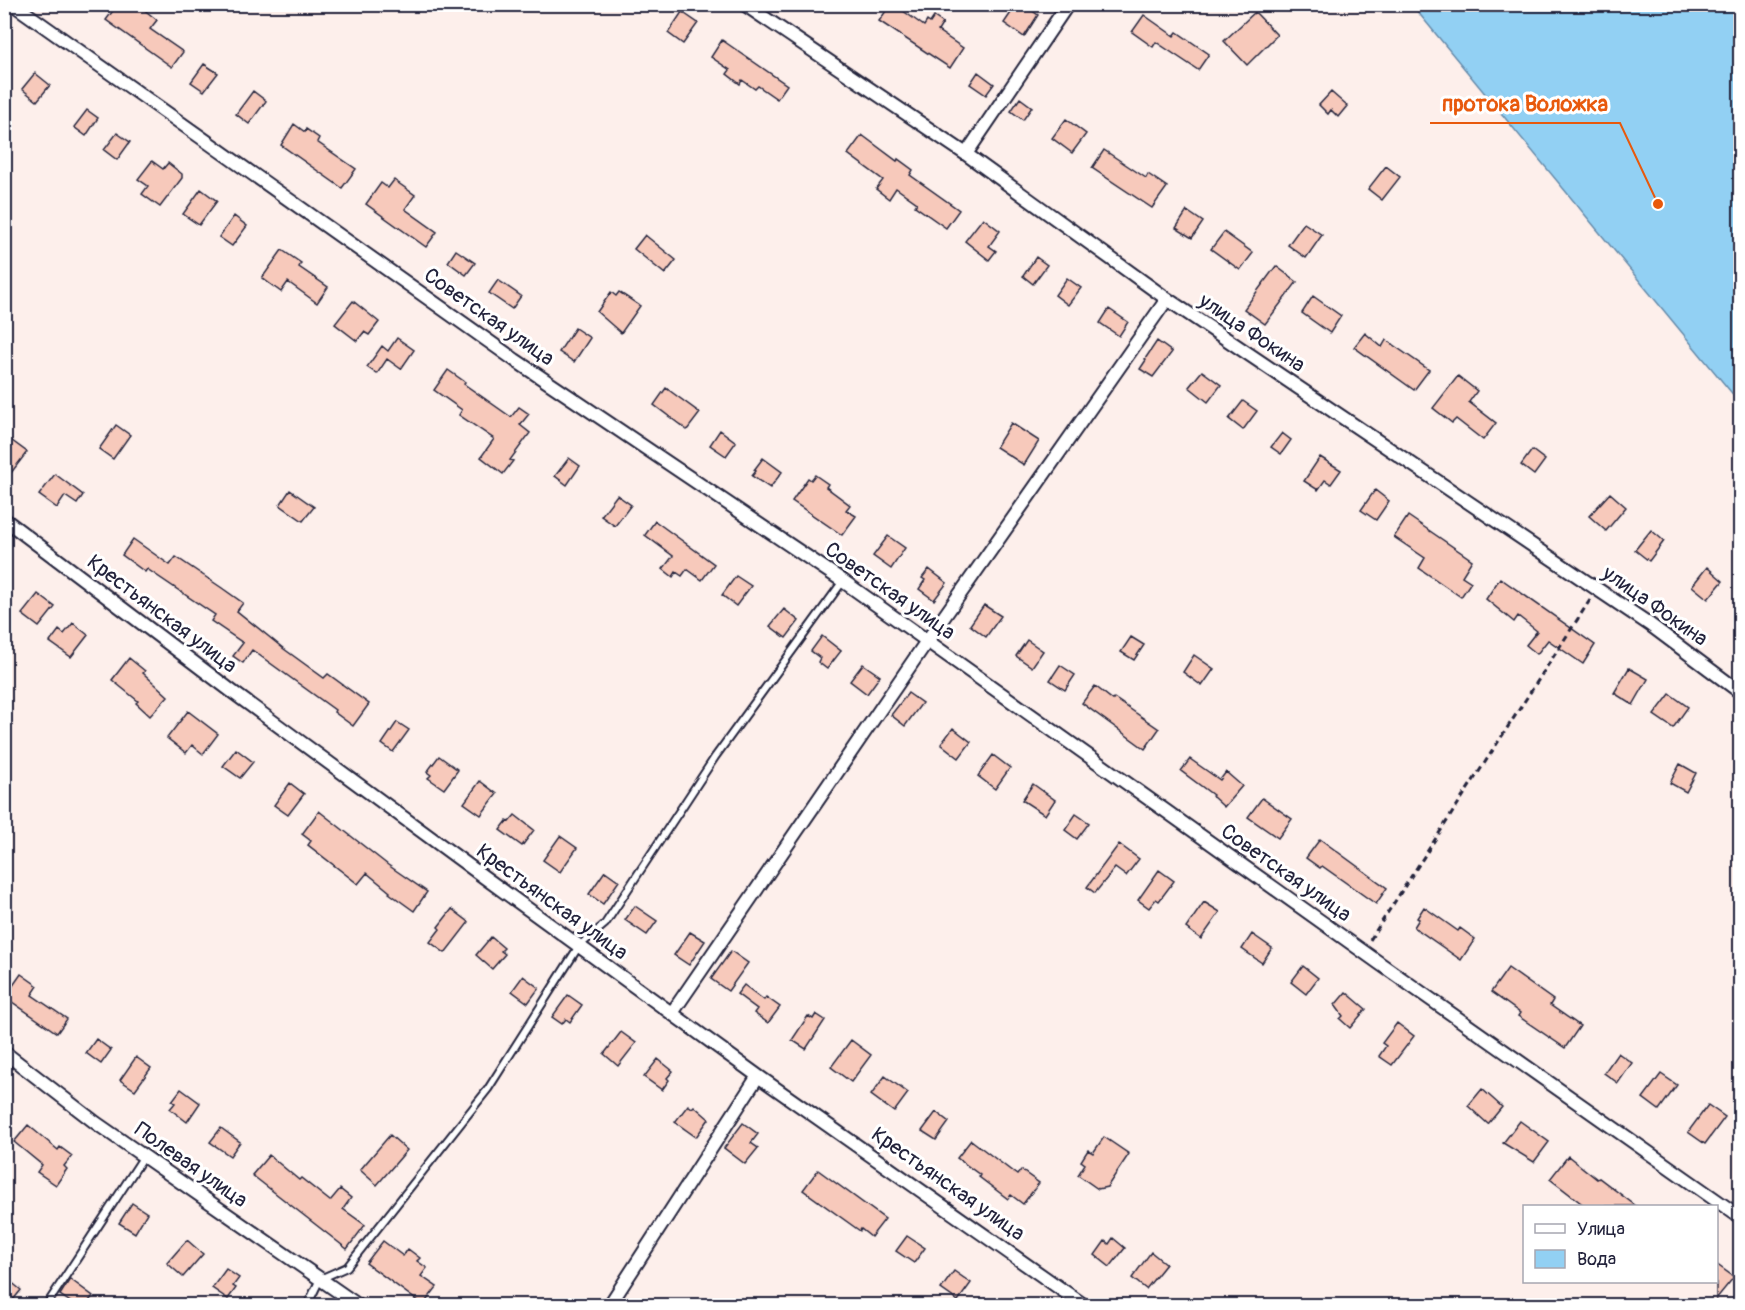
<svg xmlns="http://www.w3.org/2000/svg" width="1745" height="1310" font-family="Pangolin,sans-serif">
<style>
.water{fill:#92d0f3;stroke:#658aa9;stroke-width:1.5}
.building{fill:#f7c9bb;stroke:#22223b;stroke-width:1.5}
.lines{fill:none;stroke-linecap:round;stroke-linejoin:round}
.service-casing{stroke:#22223b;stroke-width:10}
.minor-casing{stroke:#22223b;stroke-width:16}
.path{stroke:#22223b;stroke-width:3;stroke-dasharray:6 4.5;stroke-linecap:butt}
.service{stroke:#fff;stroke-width:6}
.minor{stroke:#fff;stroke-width:12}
.labels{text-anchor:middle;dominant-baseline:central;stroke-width:6;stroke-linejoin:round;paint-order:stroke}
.street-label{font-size:21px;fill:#22223b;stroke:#fff}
.leader{fill:none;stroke:#e8590c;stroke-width:2}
.callout-dot{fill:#e8590c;stroke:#fff;stroke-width:2}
.callout-label{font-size:22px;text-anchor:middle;font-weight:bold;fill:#e8590c;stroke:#fff;stroke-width:6;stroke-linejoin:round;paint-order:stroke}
</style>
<rect width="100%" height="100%" fill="#fdefeb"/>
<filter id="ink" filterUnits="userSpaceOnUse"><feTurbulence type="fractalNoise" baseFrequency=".0167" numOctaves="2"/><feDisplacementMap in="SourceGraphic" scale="12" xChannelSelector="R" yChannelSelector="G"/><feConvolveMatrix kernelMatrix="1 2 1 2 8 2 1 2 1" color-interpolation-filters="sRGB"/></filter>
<g filter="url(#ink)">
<path class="water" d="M1412 5H1740V403Z"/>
<path class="building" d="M118 4H137L157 20 150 29 183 52 172 67 106 20Z
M1017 4H1023L1038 15 1024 37 1004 23Z
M895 5 924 26 927 21 930 23 934 17 943 23 938 31 963 48 950 68 879 21 888 8 891 10Z
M682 12 698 23 683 44 668 33Z
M1255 12 1277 35 1247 65 1224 41Z
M1144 15 1174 36 1177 32 1209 54 1198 70 1156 42 1153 47 1132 32Z
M722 40 787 85 777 99 758 86 755 89 742 80 740 84 727 74 730 70 711 57Z
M204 64 218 73 204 91 191 82Z
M978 72 994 84 986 95 970 84Z
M35 73 50 85 37 101 22 89Z
M253 91 266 101 249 124 236 114Z
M1331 92 1347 106 1338 117 1331 110 1328 114 1319 105Z
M1020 98 1032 107 1023 120 1011 111Z
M87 110 98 118 86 136 74 127Z
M1066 119 1086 134 1072 153 1052 138Z
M294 124 305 132 306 129 319 138 317 142 356 169 342 188 281 145Z
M117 133 130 142 117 160 104 150Z
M862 135 897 161 898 159 913 170 910 175 959 210 946 228 915 206 917 203 896 188 889 199 876 189 883 180 848 154Z
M1104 150 1146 178 1148 174 1167 187 1152 208 1092 168Z
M152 161 163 169 168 163 182 174V178L160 207 142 194 148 186 138 179Z
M1386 166 1400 177 1382 200 1368 189Z
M394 180 415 195 405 209 437 232 426 247 366 204 381 183 388 188Z
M201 189 217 201 199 225 183 214Z
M1187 211 1203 222 1192 238 1176 228Z
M234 216 247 226 232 246 219 237Z
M983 218 1000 231 989 246 996 251 989 260 965 241Z
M1304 223 1322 235 1306 258 1288 245Z
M1224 232 1253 253 1240 270 1211 249Z
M645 235 676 260 665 274 634 249Z
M282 250 301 263 299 267 328 287 317 303 288 282 281 292 262 278Z
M456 250 475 263 466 275 448 262Z
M1036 257 1047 265 1033 284 1023 276Z
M1276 266 1297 282 1265 324 1244 309Z
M1067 278 1081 288 1068 305 1055 295Z
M498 280 521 296 512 309 489 293Z
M611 292 616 296 619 292 640 306 621 333 597 312Z
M1313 296 1341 316 1330 333 1302 313Z
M353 301 379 322 369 335 364 332 357 341 335 324Z
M1109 309 1128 322 1119 336 1100 323Z
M575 328 590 338 574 362 559 352Z
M1365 333 1382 347 1386 340 1429 370 1414 390 1354 347Z
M397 338 414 350 401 369 387 359 377 374 367 367 382 346 388 351Z
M1157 341 1172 352 1153 377 1140 369 1146 360 1145 359Z
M448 370 465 382 464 384 511 417 519 407 529 414 520 425 530 433 510 460 513 461 503 474 481 457 494 439 459 415 462 410 434 390Z
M1202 371 1221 385 1208 402 1189 387Z
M1458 376 1477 391 1469 402 1496 423 1483 440 1456 419 1452 423 1433 408Z
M666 388 700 413 687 430 654 405Z
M1243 401 1257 411 1243 430 1229 419Z
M1011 423 1039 441 1024 465 996 447Z
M116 425 130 435 113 459 99 449Z
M720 430 736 442 726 456 710 445Z
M1282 433 1291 440 1281 454 1271 447Z
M4 435 27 452 4 482Z
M1532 450 1545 460 1534 475 1521 465Z
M1320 457 1341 470 1331 484 1325 480 1318 490 1304 481Z
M569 458 580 466 567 485 555 476Z
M763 458 782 472 770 488 752 476 756 471 754 470Z
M55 474 83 495 77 504 65 496 57 508 39 495Z
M815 475 828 484 826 487 850 505 846 510 856 516 842 535 792 501 808 478 811 480Z
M290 490 314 507 303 521 280 505Z
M1375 490 1389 501 1376 520 1361 510Z
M1610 493 1626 507 1606 531 1589 516Z
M617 495 631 505 615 526 601 516Z
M1408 516 1472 560 1462 576 1471 582 1461 597 1419 568 1425 558 1394 537Z
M655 521 714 564 702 580 687 569 682 576 676 572 673 577 663 569 673 556 645 535Z
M1651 530 1664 541 1649 561 1635 550Z
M888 536 905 548 891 569 873 556Z
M133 539 170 565 176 557 222 588 243 603 237 611 284 649 324 678 328 674 369 704 353 726 334 712 335 710 252 650 243 663 233 656 243 643 211 621 215 615 147 569 145 572 122 555Z
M1707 567 1723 581 1708 599 1692 586Z
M929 569 947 583 934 600 919 589 925 580 922 578Z
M736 576 751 586 736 606 722 595Z
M1500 578 1595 645 1583 664 1548 640 1537 654 1526 645 1537 631 1518 616 1514 622 1486 599Z
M38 594 55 607 39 627 22 614Z
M984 605 1001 616 986 637 970 625Z
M784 609 799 621 786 638 770 626Z
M73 623 88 635 71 657 50 642 59 630 64 634Z
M822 636 841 651 827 669 818 662 820 658 811 651Z
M1131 637 1144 645 1134 660 1121 652Z
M1027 640 1043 651 1032 667 1016 656Z
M1194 655 1214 669 1202 686 1183 672Z
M129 658 145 671 143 673 168 696 150 716 136 703 138 701 112 680Z
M863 664 880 676 867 694 850 681Z
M1060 665 1075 675 1065 690 1050 680Z
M1629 668 1648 679 1633 705 1614 693Z
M1095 686 1113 700 1114 698 1159 729 1145 749 1082 703Z
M908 693 922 703 905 726 891 715Z
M1670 694 1688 707 1673 728 1654 715Z
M188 711 218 734 203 754 192 745 186 753 167 738Z
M397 722 409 730 393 752 382 744Z
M953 728 971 742 959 758 941 744Z
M236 749 253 762 240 778 223 766Z
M993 755 1010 768 995 789 978 776Z
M439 756 458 770 444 789 428 778 431 775 427 772Z
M1190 759 1220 780 1226 772 1242 786 1224 807 1212 796 1213 795 1181 771Z
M1680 764 1696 773 1686 792 1670 783Z
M480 781 497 794 481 815 464 803Z
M290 783 304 794 288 815 274 805Z
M1033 784 1055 800 1045 815 1022 800Z
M1262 798 1292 819 1278 838 1248 817Z
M319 811 388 865 427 892 414 911 389 893 390 892 367 873 358 884 308 845 311 841 302 834Z
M1076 814 1089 823 1077 839 1065 830Z
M515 815 534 830 522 846 500 830 507 821 509 822Z
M560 836 577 848 560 872 543 860Z
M1320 839 1387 888 1376 904 1322 866 1320 868 1306 858Z
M1119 844 1139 859 1126 876 1115 868 1095 893 1087 887Z
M1159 870 1174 881 1159 901 1156 899 1149 908 1138 900Z
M605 871 619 881 603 904 589 894Z
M1204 902 1220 912 1201 939 1186 928Z
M635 906 657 921 647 935 625 920Z
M1424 907 1458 931 1460 928 1475 939 1461 960 1414 927 1419 919 1417 918Z
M452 909 469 922 445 953 430 942 440 929 438 927Z
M690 932 705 941 689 965 674 955Z
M1252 934 1272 948 1262 963 1242 949Z
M491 937 504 948 501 951 505 954 492 969 476 955Z
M731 951 748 963 728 991 711 979Z
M1303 966 1318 978 1306 994 1291 982Z
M1508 968 1553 1000 1550 1005 1580 1026 1565 1048 1518 1016 1520 1013 1491 992Z
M21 974 38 986 32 995 67 1019 57 1033 5 997Z
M523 976 539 988 528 1003 512 991Z
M744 985 764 1000 766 997 780 1007 768 1023 754 1013 757 1009 737 994Z
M1346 992 1366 1009 1350 1028 1340 1019 1343 1016 1335 1005Z
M568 995 582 1005 570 1022 566 1019 562 1024 552 1017Z
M816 1014 825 1020 806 1049 792 1040 808 1016 813 1019Z
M1397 1023 1414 1036 1392 1065 1379 1056 1386 1046 1382 1043Z
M621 1032 636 1043 618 1066 604 1054Z
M96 1039 111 1050 101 1064 86 1053Z
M851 1040 871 1055 851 1082 831 1067Z
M1618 1053 1632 1063 1618 1083 1604 1073Z
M136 1057 151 1068 135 1090 120 1080Z
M658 1059 673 1071 667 1078 669 1080 662 1090 644 1077Z
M1661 1074 1677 1085 1659 1110 1643 1098Z
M885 1076 908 1093 894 1112 871 1095Z
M181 1089 200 1103 187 1122 170 1109 175 1103 172 1101Z
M1482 1089 1502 1107 1488 1124 1468 1106Z
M688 1105 692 1108 694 1106 709 1119 696 1137 675 1122Z
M1708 1105 1725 1117 1705 1144 1688 1132Z
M936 1112 949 1122 936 1140 922 1131Z
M1520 1121 1549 1142 1534 1162 1503 1143Z
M743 1123 758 1134 751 1143 758 1148 745 1164 724 1148Z
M28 1125 58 1150 60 1147 72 1156 64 1166 67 1169 56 1185 37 1172 42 1165 14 1142Z
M221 1128 240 1142 230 1156 210 1142Z
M390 1135 407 1150 377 1185 360 1170Z
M1104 1137 1129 1154 1107 1187 1098 1189 1078 1175 1085 1164 1081 1161 1088 1150 1093 1153Z
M971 1140 1017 1175 1021 1170 1039 1183 1023 1204 1011 1195 1008 1199 979 1177 980 1175 957 1158Z
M269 1155 299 1180 301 1178 330 1201 340 1189 351 1198 343 1209 365 1225 347 1249 252 1175Z
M1568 1156 1597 1179 1599 1178 1636 1206H1585L1550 1179Z
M818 1170 885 1219 871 1237 861 1229 860 1231 803 1190Z
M132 1203 147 1213 135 1233 119 1223Z
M907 1236 925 1248 914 1263 896 1251Z
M1113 1238 1125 1248 1110 1267 1095 1255 1105 1241 1109 1244Z
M187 1240 203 1254 183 1277 167 1263Z
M383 1241 403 1256 408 1249 420 1258 417 1261 427 1268 421 1276 437 1287 423 1305 366 1263Z
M1151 1252 1166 1264 1146 1289 1132 1278Z
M1716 1264 1734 1277 1716 1299Z
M226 1269 239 1278 233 1286 236 1288 228 1299 212 1288Z
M954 1271 971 1283 958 1301 941 1289Z
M70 1279 93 1296 86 1305H75L60 1295Z
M10 1281 21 1290 9 1305H4V1288Z"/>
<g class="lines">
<defs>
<path id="service" d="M46 1306 144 1156
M307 1306 320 1279 347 1267 488 1089 579 946 605 924 715 757 843 581"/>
<path id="minor" d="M13 4 515 360 843 581 1382 965 1740 1217
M744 4 966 154 1167 299 1649 624 1740 692
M966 154 1068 4
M4 519 234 693 484 877 758 1076 1085 1306
M672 1013 927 641 1167 299
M4 1052 96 1123 359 1306
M609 1306 758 1076"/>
</defs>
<use href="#service" class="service-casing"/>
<use href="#minor" class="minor-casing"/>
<path class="path" d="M1370 940 1590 600"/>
<use href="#service" class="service"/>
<use href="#minor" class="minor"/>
</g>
</g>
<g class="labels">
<g class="street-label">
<text transform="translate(489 317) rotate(35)">Советская улица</text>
<text transform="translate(1252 333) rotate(34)">улица Фокина</text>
<text transform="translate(890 591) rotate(35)">Советская улица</text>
<text transform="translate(1655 606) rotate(35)">улица Фокина</text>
<text transform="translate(162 614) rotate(37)">Крестьянская улица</text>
<text transform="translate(1286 873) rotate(35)">Советская улица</text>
<text transform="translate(552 902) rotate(36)">Крестьянская улица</text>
<text transform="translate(191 1165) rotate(35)">Полевая улица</text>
<text transform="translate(948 1184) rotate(35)">Крестьянская улица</text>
</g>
</g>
<path class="leader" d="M1658 204L1620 123H1430"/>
<circle class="callout-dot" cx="1658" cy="204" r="6"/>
<g class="callout-label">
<text x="1525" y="111">протока Воложка</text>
</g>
<rect width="1745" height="1310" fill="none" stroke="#fff" stroke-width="24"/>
<rect x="12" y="12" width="1721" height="1286" fill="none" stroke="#22223b" stroke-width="2" filter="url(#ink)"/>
<rect x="1523" y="1205" width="195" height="78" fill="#ffffff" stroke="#a7a7b1" stroke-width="1.5"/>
<rect x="1535" y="1224" width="30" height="9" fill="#ffffff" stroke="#a7a7b1" stroke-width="1.5"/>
<text x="1577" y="1235" font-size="18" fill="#22223b">Улица</text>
<rect x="1535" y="1250" width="30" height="18" fill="#92d0f3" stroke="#a7a7b1" stroke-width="1.5"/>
<text x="1577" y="1265" font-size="18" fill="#22223b">Вода</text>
</svg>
